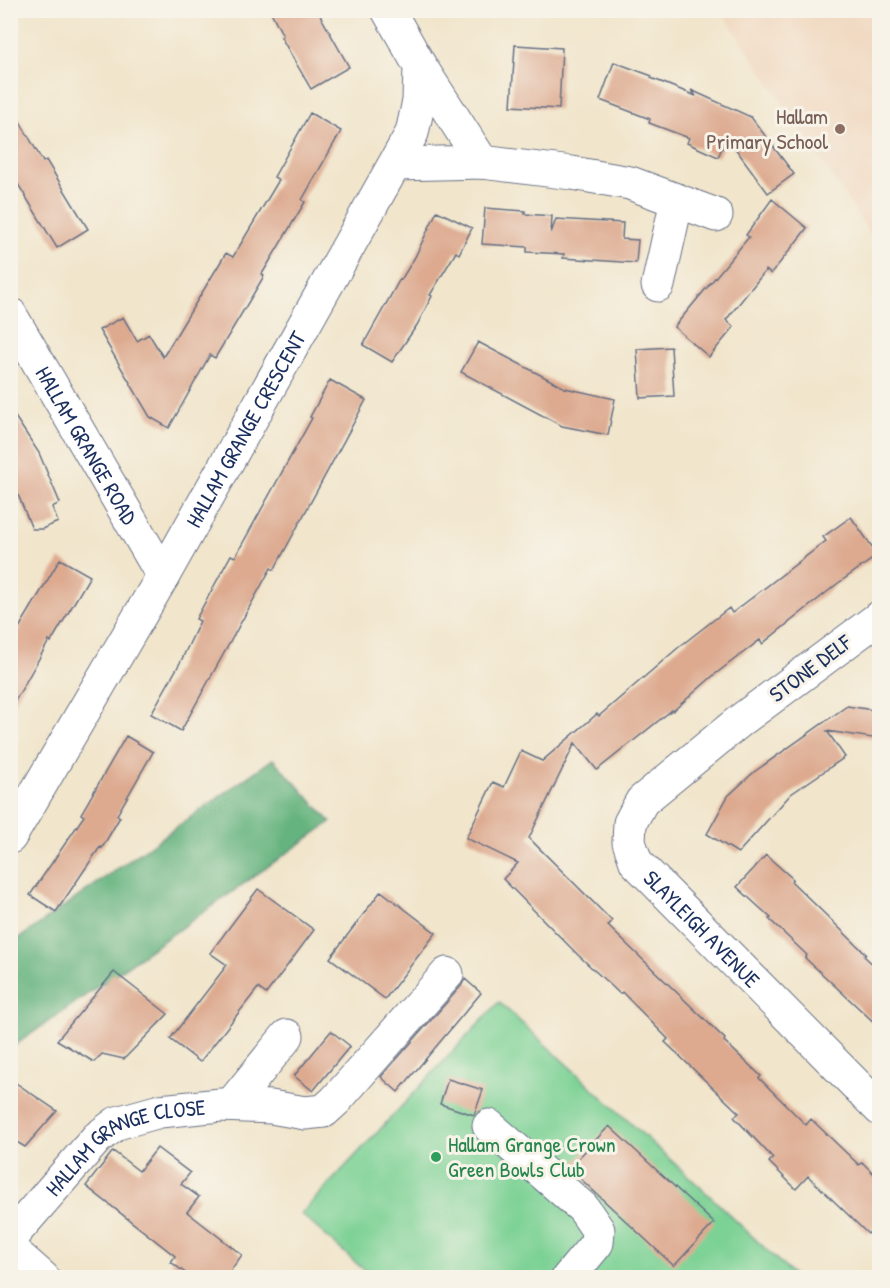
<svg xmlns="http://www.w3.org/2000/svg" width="890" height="1288" font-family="'Patrick Hand',sans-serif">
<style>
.built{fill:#f0d5bc}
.green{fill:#7cd194;stroke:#4c8079;stroke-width:1.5}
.forest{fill:#65b37e;stroke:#40716e;stroke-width:1.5}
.building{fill:#ddaa90}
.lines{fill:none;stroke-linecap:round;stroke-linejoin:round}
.minor-casing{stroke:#666f84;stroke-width:35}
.minor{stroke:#fff;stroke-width:33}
.education-dot{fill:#8d6e63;stroke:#f7f3e8;stroke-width:2}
.leisure-dot{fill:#2e9e5b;stroke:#f7f3e8;stroke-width:2}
.labels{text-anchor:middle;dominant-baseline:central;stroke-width:6;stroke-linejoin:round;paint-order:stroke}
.education-label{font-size:22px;fill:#785e54;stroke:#f7f3e8;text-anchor:end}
.street-label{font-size:22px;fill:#1b2f5e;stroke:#f7f3e8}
.leisure-label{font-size:22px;fill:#27864d;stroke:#f7f3e8;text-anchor:start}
</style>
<rect width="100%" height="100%" fill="#f7f3e8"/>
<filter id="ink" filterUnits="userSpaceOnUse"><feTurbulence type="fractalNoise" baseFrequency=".0167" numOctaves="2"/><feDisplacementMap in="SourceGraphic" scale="12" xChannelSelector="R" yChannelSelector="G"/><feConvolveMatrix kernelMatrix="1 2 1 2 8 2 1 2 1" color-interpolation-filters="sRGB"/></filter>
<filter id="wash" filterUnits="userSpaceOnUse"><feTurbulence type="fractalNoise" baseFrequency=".008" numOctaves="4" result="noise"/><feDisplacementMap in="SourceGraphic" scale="24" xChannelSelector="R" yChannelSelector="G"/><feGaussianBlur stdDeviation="1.35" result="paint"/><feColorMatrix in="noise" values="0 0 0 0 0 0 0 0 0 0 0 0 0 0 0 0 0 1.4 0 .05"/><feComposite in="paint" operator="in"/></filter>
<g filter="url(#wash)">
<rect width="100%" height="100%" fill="#f1e5cb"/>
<path class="built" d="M721 11H879V247Z"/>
<path class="green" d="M499 1002 713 1199 795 1277H372L301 1214Z"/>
<path class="forest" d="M273 759 331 822 11 1048 10 945Z"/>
<g id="blocks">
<path class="building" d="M270 10H317L349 67 311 89 281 37 283 36Z
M515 45 562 48 559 109 511 106Z
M614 62 652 76 651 78 696 96 691 90 751 117 794 174 768 193 727 137 718 157 687 143 689 138 649 123 650 119 600 100Z
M10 104 43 162 46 160 88 229 57 248 10 171Z
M310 113 341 131 302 200 305 202 262 274 264 276 215 358 210 355 169 428 150 417 99 330 123 317 137 341 149 334 163 357 226 253 233 257 279 180 274 177Z
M772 199 807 228 771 274 766 270 726 320 734 327 709 357 674 327 749 237 746 235Z
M485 208 525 211V214L552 216 551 233 556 219 623 223 622 239 638 240 636 263 563 258 564 254 527 252V247L482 244Z
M437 211 472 228 459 254 456 252 430 295 432 296 417 325 392 362 363 345 400 279 401 280 415 257Z
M478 342 565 388 615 399 608 435 562 426 461 372Z
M671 347 674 396 640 398 637 349Z
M330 380 366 400 274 570 271 568 181 731 151 714 181 661 200 621 196 619 231 555 235 557 312 418 310 417Z
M10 409 39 453 60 503 52 507 58 522 42 529H32L10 475Z
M851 517 878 555 837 584 762 644 760 640 714 675 673 711 672 710 597 770 575 743 529 838 612 921 608 926 725 1039 724 1041 761 1076 759 1078 806 1125 811 1119 859 1165 862 1162 879 1179V1222L868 1234 808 1176 796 1189 769 1162 773 1158 734 1117 739 1113 665 1042 668 1039 622 992 620 994 578 955 503 879 518 863 466 838 493 782 504 787 521 751 542 761 597 714 599 716 679 647 729 608 732 613 826 541 823 537Z
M60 559 90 576 51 642 49 641 10 710V643Z
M847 706 879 711V739L827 731 845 757 791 794 738 853 707 834 728 796 754 772Z
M126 736 153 752 117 815 120 817 102 848 100 847 56 912 30 895 84 816 81 814Z
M766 855 793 879 791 881 866 954 864 956 879 970V1027L805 958 807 955 769 919 771 918 737 887Z
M258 889 314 930 266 994 258 988 200 1062 170 1039 227 965 210 953Z
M381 891 436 933 385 999 330 958Z
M114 972 168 1014 124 1059 102 1054 94 1062 57 1040Z
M465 979 481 993 398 1092 381 1077 461 986Z
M331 1031 350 1046 313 1091 294 1076Z
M10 1079 57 1111 25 1147 10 1138Z
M448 1079 483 1090 474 1115 440 1104Z
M609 1126 714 1223 674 1266 569 1168Z
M157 1148 190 1173 181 1184 199 1197 187 1212 242 1255 225 1278H192L171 1262 175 1256 86 1186 113 1151 139 1171Z"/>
</g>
</g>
<g filter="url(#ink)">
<use href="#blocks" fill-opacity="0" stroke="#666f84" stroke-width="1.5"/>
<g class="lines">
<defs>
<g id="minor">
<path d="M420 66 482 162"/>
<path d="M396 164 482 162 572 173 630 183 716 215"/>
<path d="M658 285 677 200"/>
<path id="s1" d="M10 314 163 576"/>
<path id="s2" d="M880 617 741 720 642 801 630 823 629 842 636 862 880 1109"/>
<path id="s3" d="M10 837 163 576 412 133 419 101 420 66 388 10"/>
<path d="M231 1105 287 1036"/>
<path d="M489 1126 583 1208 598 1230 597 1243 568 1278"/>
<path id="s4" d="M10 1238 97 1138 117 1123 160 1111 221 1105 271 1107 305 1113 324 1111 335 1101 447 974"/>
<path d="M10 1249 43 1278"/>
</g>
</defs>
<use href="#minor" class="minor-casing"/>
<use href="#minor" class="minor"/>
</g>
</g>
<circle class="education-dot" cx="840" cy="129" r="6"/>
<circle class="leisure-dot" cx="436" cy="1157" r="6"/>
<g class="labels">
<g class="education-label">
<text x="828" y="116">Hallam<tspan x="828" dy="25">Primary School</tspan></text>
</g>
<g class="street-label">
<text stroke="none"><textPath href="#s3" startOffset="471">HALLAM GRANGE CRESCENT</textPath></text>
<text stroke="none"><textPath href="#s1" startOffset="152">HALLAM GRANGE ROAD</textPath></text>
<text transform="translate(810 668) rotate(-37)">STONE DELF</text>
<text stroke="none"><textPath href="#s2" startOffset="460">SLAYLEIGH AVENUE</textPath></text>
<text stroke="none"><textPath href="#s4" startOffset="154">HALLAM GRANGE CLOSE</textPath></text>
</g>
<g class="leisure-label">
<text x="448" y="1144">Hallam Grange Crown<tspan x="448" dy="25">Green Bowls Club</tspan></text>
</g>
</g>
<rect width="890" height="1288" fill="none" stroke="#f7f3e8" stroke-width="36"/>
</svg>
